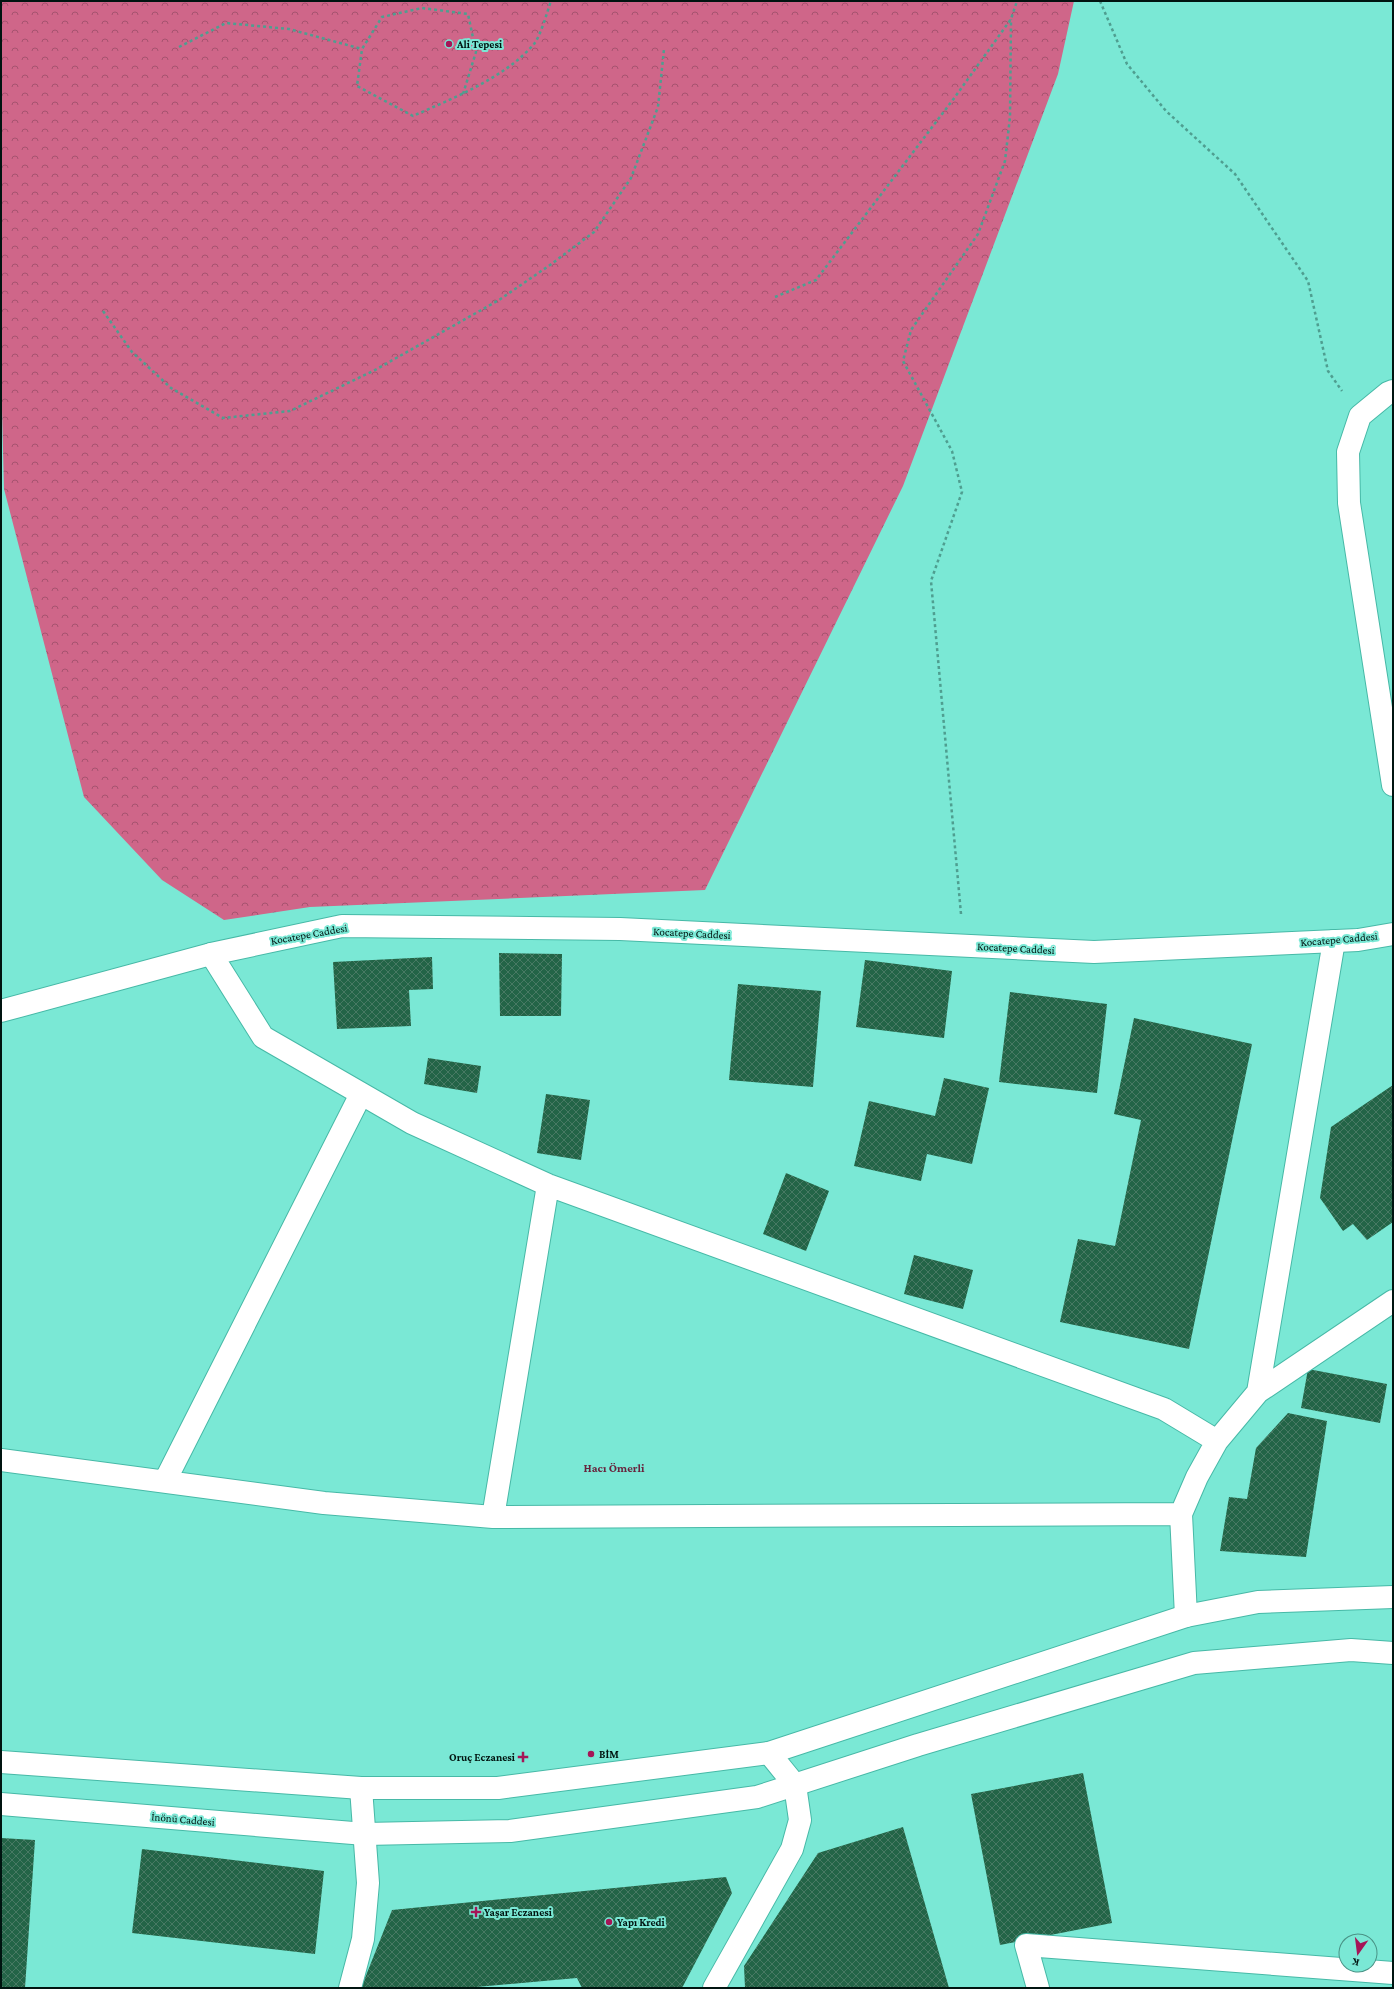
<svg xmlns="http://www.w3.org/2000/svg" width="1394" height="1989" font-family="'Crimson Pro',serif">
<style>
.forest{fill:url(#forest-crowns)}
.building{fill:url(#building-cross-hatch)}
.lines{fill:none;stroke-linecap:round;stroke-linejoin:round}
.minor-casing{stroke:#47b9a7;stroke-width:24}
.tertiary-casing{stroke:#47b9a7;stroke-width:24}
.secondary-casing{stroke:#47b9a7;stroke-width:24}
.path{stroke:#4f9e90;stroke-width:2.5;stroke-dasharray:3 3;stroke-linecap:butt}
.minor{stroke:#fff;stroke-width:22}
.tertiary{stroke:#fff;stroke-width:22}
.secondary{stroke:#fff;stroke-width:22}
.poi-dot{fill:#a51557;stroke:#7ae8d5;stroke-width:1.5}
.labels{text-anchor:middle;dominant-baseline:central;stroke-width:4;stroke-linejoin:round;paint-order:stroke}
.poi-label{font-size:11px;font-weight:bold;fill:#001410;stroke:#7ae8d5;text-anchor:start}
.street-label{font-size:11px;fill:#001410;stroke:#7ae8d5}
.neighbourhood-label{font-size:12px;font-weight:bold;fill:#68243d;stroke:#7ae8d5}
</style>
<defs>
<pattern id="forest-crowns" width="20" height="18" patternUnits="userSpaceOnUse"><rect width="20" height="18" fill="#cf6689"/><path d="M2 6a3 3 0 1 1 6 0M12 15a3 3 0 1 1 6 0" fill="none" stroke="#a6536f"/></pattern>
<pattern id="building-cross-hatch" width="8" height="8" patternUnits="userSpaceOnUse"><rect width="8" height="8" fill="#236447"/><path d="M0 0l8 8M0 8l8-8" fill="none" stroke="#477963"/></pattern>
</defs>
<rect width="100%" height="100%" fill="#7ae8d5"/>
<path class="forest" d="M1 1H1074L1058 74 903 486 705 890 310 907 224 920 162 880 84 797 4 489 1 370Z"/>
<path class="building" d="M499 953 562 954 561 1016H500Z
M432 957 433 989 409 990 411 1026 337 1029 333 962Z
M865 960 952 971 944 1038 856 1027Z
M738 984 821 991 813 1087 729 1080Z
M1010 992 1107 1004 1097 1093 999 1082Z
M1134 1018 1252 1044 1189 1349 1060 1322 1078 1239 1115 1246 1141 1120 1114 1114Z
M428 1058 481 1066 477 1093 424 1084Z
M944 1078 989 1088 972 1164 927 1154 921 1181 854 1166 869 1101 935 1116Z
M1393 1085V1222L1367 1240 1353 1224 1343 1231 1320 1198 1331 1127Z
M546 1094 590 1100 581 1160 537 1153Z
M786 1173 829 1191 806 1251 763 1234Z
M914 1255 973 1270 963 1309 904 1294Z
M1308 1369 1387 1384 1380 1423 1301 1408Z
M1288 1413 1327 1421 1306 1557 1220 1551 1229 1497 1247 1499 1256 1448Z
M1083 1773 1112 1923 1000 1945 971 1794Z
M903 1827 949 1988H745L744 1966 818 1853Z
M1 1838 35 1840 25 1988H1Z
M142 1849 324 1871 315 1954 132 1933Z
M726 1877 732 1893 682 1988H582L577 1978 465 1988H361L392 1910Z"/>
<g class="lines">
<defs>
<path id="minor" d="M1393 391 1388 393 1360 416 1348 452 1349 503 1393 785
M211 954 263 1037 412 1123 548 1185 1164 1409 1217 1441
M1258 1392 1334 941
M1 1460 324 1503 493 1517 1181 1514
M165 1481 361 1094
M493 1517 548 1185
M1186 1616 1181 1514 1197 1477 1217 1441 1258 1392 1393 1301
M350 1988 363 1939 368 1883 361 1788
M714 1988 792 1849 800 1820 795 1785 769 1753
M1038 1988 1026 1945 1393 1973"/>
<path id="tertiary" d="M1 1011 211 954 342 926 620 929 1094 952 1358 940 1393 934"/>
<path id="secondary" d="M1 1762 361 1788H498L769 1753 1186 1616 1258 1602 1393 1597
M1 1804 365 1834 510 1831 757 1797 918 1745 1194 1663 1351 1650 1393 1653"/>
</defs>
<use href="#minor" class="minor-casing"/>
<use href="#tertiary" class="tertiary-casing"/>
<use href="#secondary" class="secondary-casing"/>
<path class="path" d="M1100 1 1127 64 1166 111 1235 174 1308 281 1328 371 1342 391
M179 47 226 23 289 29 362 49
M463 94 476 52 468 14 422 8 382 17 362 49 357 86 413 116C453 98 505 78 534 44 541 35 547 12 551 1
M775 297 816 280 955 97 1011 19 1017 1
M103 311 132 352 171 388 223 418 290 411 375 370 499 300 550 265 594 232 631 178 658 107 664 49
M961 914 931 581 962 492 952 451 903 361 911 330 978 234 1005 161 1010 117 1011 19"/>
<use href="#minor" class="minor"/>
<use href="#tertiary" class="tertiary"/>
<use href="#secondary" class="secondary"/>
</g>
<g class="poi-dot">
<circle cx="449" cy="44" r="4"/>
<circle cx="591" cy="1754" r="4"/>
<path d="M521 1751h4v4h4v4h-4v4h-4v-4h-4v-4h4z"/>
<path d="M474 1906h4v4h4v4h-4v4h-4v-4h-4v-4h4z"/>
<circle cx="609" cy="1922" r="4"/>
</g>
<g class="labels">
<g class="poi-label">
<text x="457" y="44">Ali Tepesi</text>
<text x="599" y="1754">BİM</text>
<text x="515" y="1757" text-anchor="end">Oruç Eczanesi</text>
<text x="484" y="1912">Yaşar Eczanesi</text>
<text x="617" y="1922">Yapı Kredi</text>
</g>
<g class="street-label">
<text transform="translate(692 933) rotate(3)">Kocatepe Caddesi</text>
<text transform="translate(309 934) rotate(-10)">Kocatepe Caddesi</text>
<text transform="translate(1339 939) rotate(-5)">Kocatepe Caddesi</text>
<text transform="translate(1016 948) rotate(3)">Kocatepe Caddesi</text>
<text transform="translate(183 1819) rotate(5)">İnönü Caddesi</text>
</g>
<g class="neighbourhood-label">
<text x="614" y="1468">Hacı Ömerli</text>
</g>
</g>
<rect width="1394" height="1989" fill="none" stroke="#001410" stroke-width="4"/>
<g transform="translate(1358 1953) rotate(194)"><circle r="19" fill="#7ae8d5" stroke="#499386"/>
<path d="M0-3L7 15L0 10L-7 15Z" fill="#a51557"/>
<text y="-6" font-size="11" font-weight="bold" text-anchor="middle" fill="#001410">K</text>
</g>
</svg>
